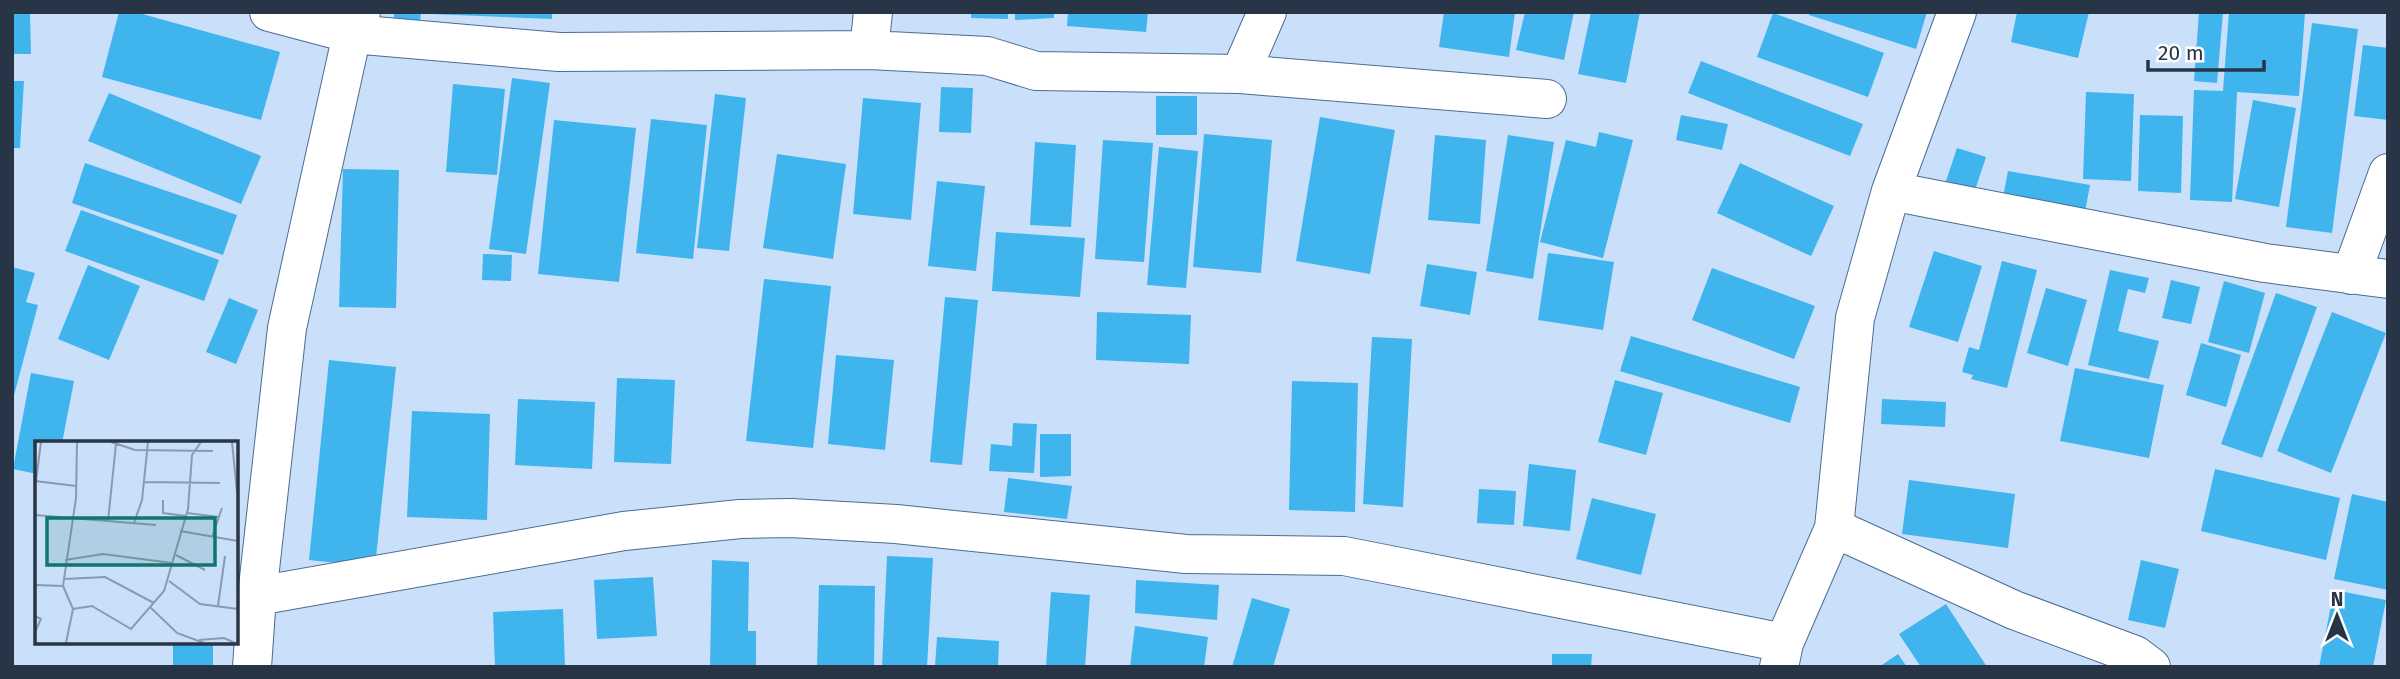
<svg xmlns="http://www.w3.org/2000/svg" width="2400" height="679" font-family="'Fira Sans',sans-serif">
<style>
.building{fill:#3fb4ed}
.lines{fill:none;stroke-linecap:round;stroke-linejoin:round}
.street-casing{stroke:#4c6c93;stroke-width:40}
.street{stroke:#fff;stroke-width:38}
.inset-road{fill:none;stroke:#899bb2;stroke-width:2}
.view{fill:#0f766e;fill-opacity:0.15;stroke:#0f766e;stroke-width:3.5}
.inset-edge{fill:none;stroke:#273547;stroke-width:3.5}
</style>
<rect width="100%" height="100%" fill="#cadffa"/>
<path class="building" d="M119 12H135L280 52 261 120 102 77Z
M394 12H421L420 22 394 18Z
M431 12H552V19L431 14Z
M971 12H1008V19L971 18Z
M1015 12H1054V18L1015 20Z
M1068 12H1148L1146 32 1067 26Z
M1444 12H1515L1509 57 1439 47Z
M1525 12H1574L1564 60 1516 50Z
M1591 12H1640L1626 83 1578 74Z
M1810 12H1927L1916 49 1809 15Z
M2017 12H2089L2078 58 2011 42Z
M2199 12H2223L2217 83 2194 81Z
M2229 12H2305L2299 96 2237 92 2232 202 2190 200 2194 90 2223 91Z
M1773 13 1884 53 1868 97 1757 57Z
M12 14H30L31 54H12Z
M2312 23 2358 29 2332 233 2286 227Z
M2363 45 2388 48V120L2354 116Z
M1701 61 1863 124 1850 156 1688 93Z
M512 78 550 83 526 254 489 249Z
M12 81H24L20 148H12Z
M453 84 505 89 497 175 446 172Z
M941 87 973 88 971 133 939 132Z
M2086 92 2134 94 2131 181 2083 179Z
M109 93 261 156 241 204 88 141Z
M715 94 746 98 729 251 697 248Z
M1156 96H1197V135H1156Z
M863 98 921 103 911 220 853 214Z
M2253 100 2296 108 2279 207 2235 199Z
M1681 115 1728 124 1722 150 1676 140Z
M2140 115 2183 116 2181 193 2138 191Z
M1320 117 1395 130 1370 274 1296 261Z
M651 119 707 125 693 259 636 253Z
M554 120 636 128 619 282 538 274Z
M1599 132 1633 140 1603 258 1540 242 1566 140 1596 147Z
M1204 134 1272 140 1261 273 1193 267Z
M1435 135 1486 140 1480 224 1428 220Z
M1508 135 1554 142 1533 279 1486 271Z
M1103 140 1153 143 1144 262 1095 259Z
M1035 142 1076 145 1071 227 1030 225Z
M1159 147 1198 151 1186 288 1147 285Z
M1957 148 1986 157 1974 193 1945 184Z
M777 154 846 164 833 259 763 248Z
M85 163 237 215 223 255 72 203Z
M1740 163 1834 206 1811 256 1717 213Z
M343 169 399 170 396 308 339 307Z
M2008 171 2090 185 2085 212 2003 197Z
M937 181 985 186 976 271 928 266Z
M81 210 219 260 204 301 65 251Z
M996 232 1085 238 1080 297 992 291Z
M1934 251 1982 266 1958 342 1909 327Z
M1548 253 1614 262 1603 330 1538 320Z
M483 254 512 255 511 281 482 280Z
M2002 261 2037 270 2007 388 1971 379 1973 375 1962 372 1969 347 1979 350Z
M1427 264 1477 272 1470 315 1420 306Z
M88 265 140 286 109 360 58 339Z
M12 267 35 273 26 302 38 305 13 399Z
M1712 268 1815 306 1794 359 1692 320Z
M2110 270 2149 278 2145 293 2128 289 2118 331 2159 341 2149 379 2088 365Z
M764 279 831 286 813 448 746 441Z
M2171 280 2200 287 2191 324 2162 318Z
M2224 281 2265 293 2249 353 2208 342Z
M2046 288 2087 300 2068 366 2027 353Z
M2276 293 2317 307 2262 458 2221 444Z
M945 297 978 300 962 465 930 462Z
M229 298 258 310 236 364 206 352Z
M1097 312 1191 315 1189 364 1096 360Z
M2332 312 2386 333 2331 473 2277 451Z
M1631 336 1800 387 1790 423 1620 371Z
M1372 337 1412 339 1403 507 1363 504Z
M2201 343 2241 355 2226 407 2186 395Z
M836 355 894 360 885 450 828 444Z
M329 360 396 367 375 567 309 560Z
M2075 368 2164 385 2149 458 2060 441Z
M31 373 74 381 62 443H37V474L13 469Z
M617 378 675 380 671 464 614 462Z
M1615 380 1663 393 1646 455 1598 442Z
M1292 381 1358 383 1355 512 1289 510Z
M518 399 595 402 592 469 515 465Z
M1882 399 1946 402 1945 427 1881 424Z
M412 411 490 414 487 520 407 517Z
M1013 423 1037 424 1034 473 989 471 991 444 1012 446Z
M1040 434H1071V476L1040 477Z
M1529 464 1576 470 1570 531 1523 526Z
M2215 469 2340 498 2326 560 2201 531Z
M1008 478 1072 486 1067 519 1004 512Z
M1909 480 2015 494 2008 548 1902 534Z
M1479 489 1516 491 1514 525 1477 523Z
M2352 494 2388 502V590L2334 579Z
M1592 498 1656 514 1641 575 1576 559Z
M887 556 933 558 927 667H882Z
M712 560 749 562 748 631H756V666L710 667Z
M2141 560 2179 569 2165 628 2128 620Z
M653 577 657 636 597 639 594 580Z
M1136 580 1219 585 1217 620 1135 613Z
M819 585 875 586 874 667H817Z
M2334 590 2386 600 2373 667H2319Z
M1051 592 1090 595 1085 667H1046Z
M1252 598 1290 609 1273 667H1232Z
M1946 604 1987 667H1921L1899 634Z
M563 609 565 667H495L493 612Z
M1135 626 1208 637 1204 667H1130Z
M937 637 999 641 998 667H935Z
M173 642 213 643V667H173Z
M1552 654H1592L1591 667H1552Z
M1898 654 1907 667H1879Z"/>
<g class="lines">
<defs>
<path id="street" d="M269 12 352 34 559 52 869 50 987 56 1036 71 1240 74 1547 99
M869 50 873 12
M1240 74 1267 12
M1891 191 2265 263 2388 279
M2351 275 2388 173
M1834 528 2014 610 2135 655 2151 667
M257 596 624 531 740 519 791 518 896 524 1186 554 1344 556 1784 643
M252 667 257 596 287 328 352 34 361 12
M1779 667 1784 643 1834 528 1855 318 1891 191 1957 12"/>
</defs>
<use href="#street" class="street-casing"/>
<use href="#street" class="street"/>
</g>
<g transform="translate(35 441)">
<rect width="203" height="203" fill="#cadffa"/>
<path class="inset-road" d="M76 1 100 9 178 10M197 1 202 51M0 40 41 45M1 40 6 1M109 41 185 42M128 59V72L151 75M152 72 184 76M0 74 121 84M73 80 81 3M99 82 107 59 113 1M145 90 203 100M177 96 187 67M141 114 170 129M30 119 68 113 137 122M29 138 70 136 119 162M134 140 165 163 203 168M0 144 28 145M183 165 190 115M115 166 142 192 169 202M38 168 28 145 41 57 42 1M0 175 6 178 0 191M164 199 189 197 200 202M31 202 38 168 57 165 96 188 129 150 153 68 157 14 166 1"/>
<path class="view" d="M12 77H180V124H12Z"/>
<rect width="203" height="203" class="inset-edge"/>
</g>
<rect width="2400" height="679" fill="none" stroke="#273547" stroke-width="28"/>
<g transform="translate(2337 616)" stroke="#fefefe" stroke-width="5" paint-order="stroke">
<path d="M0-5L12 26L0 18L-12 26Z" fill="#273547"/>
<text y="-10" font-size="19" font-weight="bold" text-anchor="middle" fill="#273547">N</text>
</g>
<path d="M2148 60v10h116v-10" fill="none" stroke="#273547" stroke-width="3.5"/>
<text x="2158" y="60" font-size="21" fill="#273547" stroke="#fefefe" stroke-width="5" paint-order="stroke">20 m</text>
</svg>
